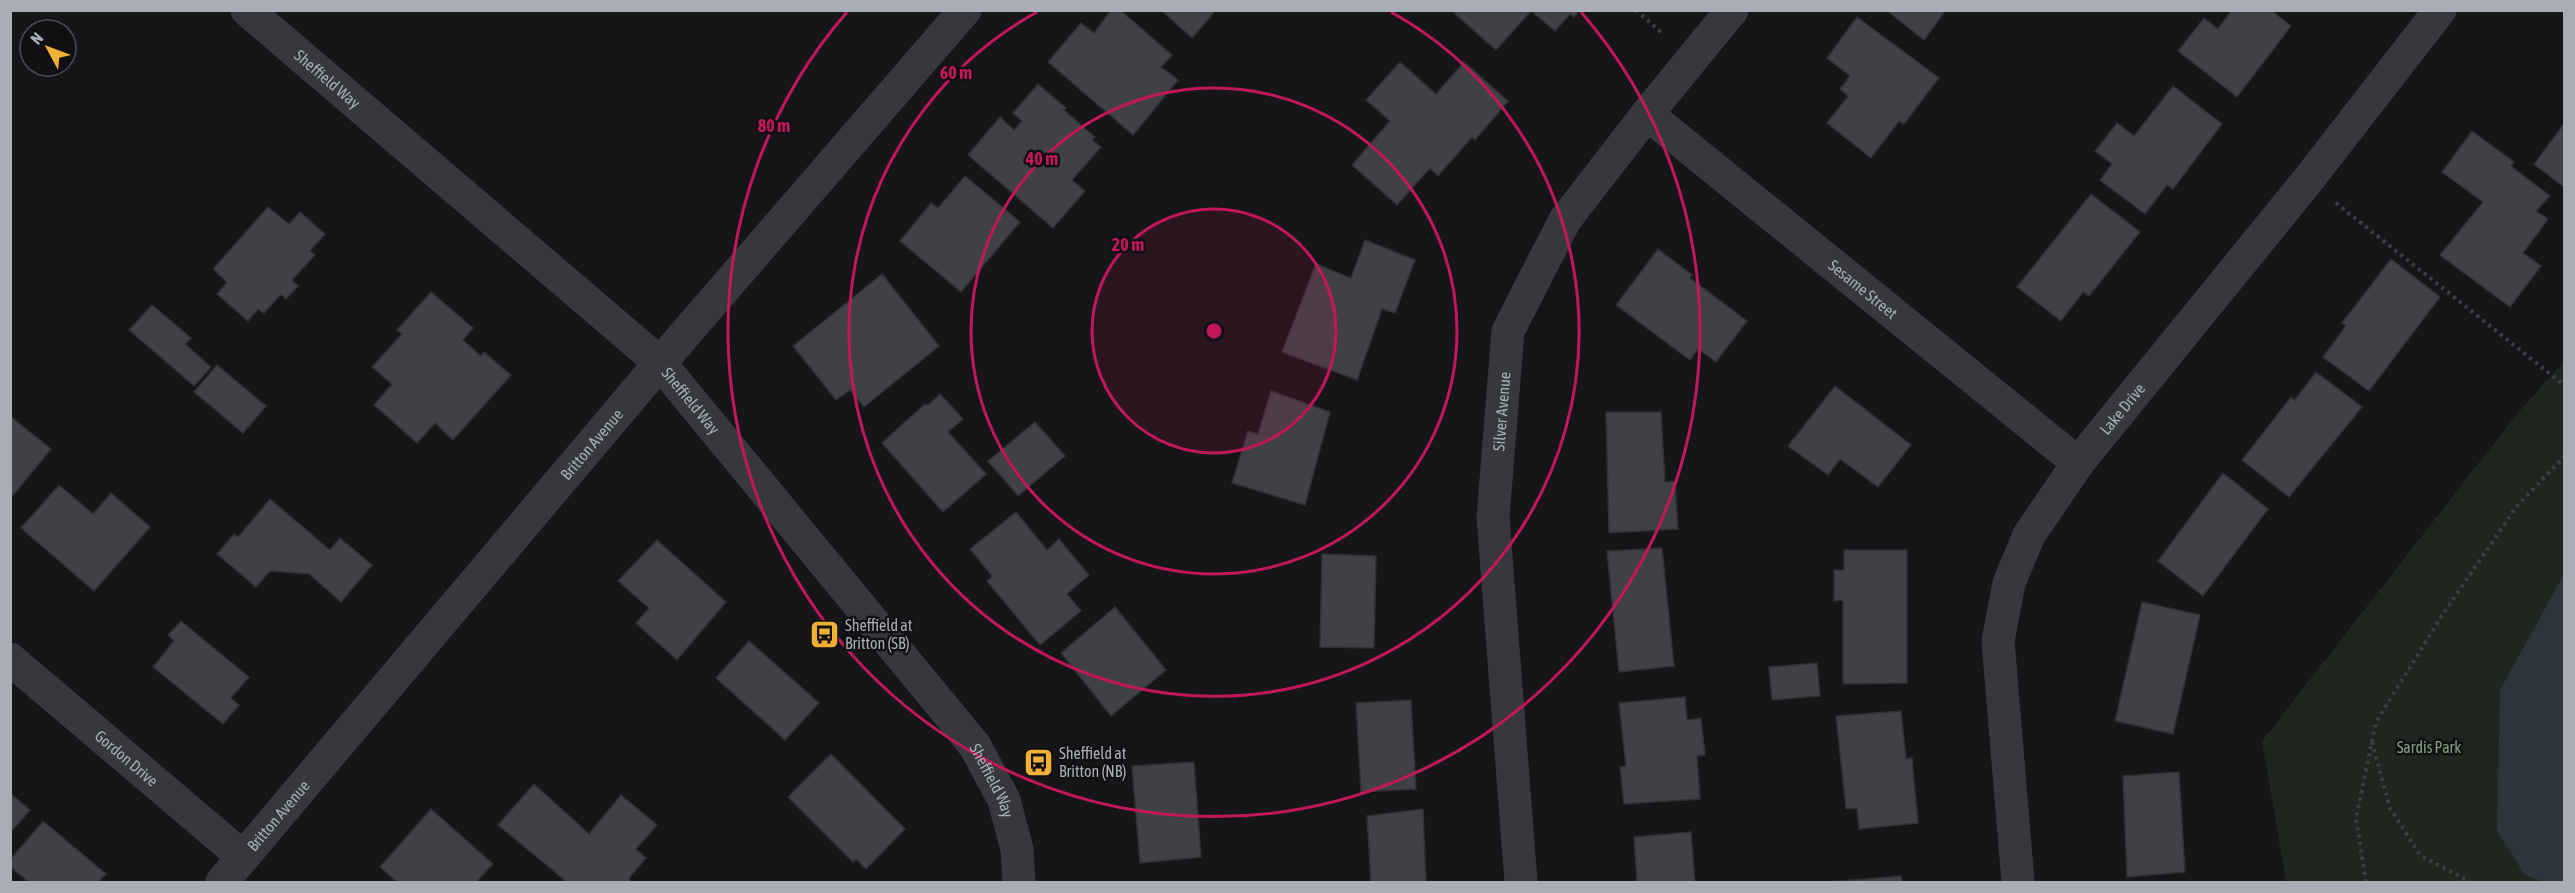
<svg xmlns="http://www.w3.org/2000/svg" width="2575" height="893" font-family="'Asap Condensed',sans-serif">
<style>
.green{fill:#1e261f}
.water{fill:#2c353c}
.building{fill:#404145;stroke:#303034;stroke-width:1.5}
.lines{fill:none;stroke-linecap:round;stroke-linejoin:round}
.path{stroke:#3d3f44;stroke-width:4;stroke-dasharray:3 4.5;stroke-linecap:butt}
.street{stroke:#37383d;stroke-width:33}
.ring{fill:none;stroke:#c2185b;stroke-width:3}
.labels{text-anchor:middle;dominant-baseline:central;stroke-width:5;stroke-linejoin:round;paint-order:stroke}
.street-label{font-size:16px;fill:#a8adb8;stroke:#111113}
.poi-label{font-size:16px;fill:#a8adb8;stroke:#111113;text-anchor:start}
.park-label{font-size:16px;fill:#7fa381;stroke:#111113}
.centre{fill:#c2185b;stroke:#111113;stroke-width:3}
.ring-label{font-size:18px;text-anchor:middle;font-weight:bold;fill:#c2185b;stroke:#111113;stroke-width:5;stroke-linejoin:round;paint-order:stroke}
</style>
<rect width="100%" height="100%" fill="#161618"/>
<path class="green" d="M2564 361V882H2286L2262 741 2516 415Z"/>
<path class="water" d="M2564 574V882H2542L2525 875 2497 831 2500 690Z"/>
<path class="building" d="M1111 10H1120L1172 55 1161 67 1178 80 1133 135 1048 62 1081 23 1094 33Z
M1161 10H1216L1192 38Z
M1456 10H1580L1574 17 1570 14 1555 31 1531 11 1496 50 1454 13Z
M1886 10H1946L1924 40Z
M2232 10H2271L2291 26 2237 97 2178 51 2204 18 2218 29Z
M1857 17 1939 78 1904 124 1899 121 1871 158 1827 123 1848 96 1840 89 1850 76 1827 58Z
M1400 62 1436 94 1464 62 1508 101 1475 140 1472 137 1438 176 1430 168 1397 205 1352 165 1390 121 1366 100Z
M1038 84 1066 108 1064 110 1095 137 1092 140 1101 147 1072 180 1085 191 1053 228 968 155 1000 117 1014 130 1022 121 1013 113Z
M2173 86 2222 124 2173 189 2167 185 2145 214 2100 180 2112 164 2095 151 2117 123 2134 136Z
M2564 124V187L2534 164Z
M2472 131 2514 162 2511 166 2550 196 2536 211 2548 219 2523 253 2541 266 2510 307 2440 255 2483 202 2442 172Z
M965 176 1020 222 961 292 900 241 931 203 938 208Z
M2091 194 2140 232 2089 296 2083 292 2061 321 2017 287Z
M268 207 289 224 300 212 325 234 310 251 315 255 292 280 298 286 286 299 281 294 264 313 258 309 248 321 217 294 227 282 213 269Z
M1365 240 1415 260 1395 313 1382 309 1357 380 1282 352 1316 264 1351 278Z
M1658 249 1692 275 1690 278 1747 321 1716 362 1698 349 1690 360 1616 305Z
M2391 259 2440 297 2369 391 2323 357 2346 326 2342 323Z
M882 274 939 346 864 407 850 390 836 400 793 346Z
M431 292 473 328 463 340 481 356 484 352 511 375 453 440 435 423 417 443 374 405 392 384 372 367 402 334 397 330Z
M152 305 191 338 185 344 211 367 194 386 129 330Z
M217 365 266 406 243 433 194 392Z
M2316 372 2362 407 2289 497 2242 460 2291 397 2295 400Z
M1835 386 1911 445 1878 487 1840 459 1828 475 1788 446Z
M1271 391 1330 412 1305 505 1232 483 1248 431 1258 434Z
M940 394 963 419 948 432 986 474 943 512 882 443 925 404 927 406Z
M1606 412H1661L1665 482 1675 481 1678 529 1609 533Z
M10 416 51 449 10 499Z
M1035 422 1065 456 1018 496 988 461Z
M2223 473 2268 509 2203 596 2158 561Z
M59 485 93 514 111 493 150 527 94 591 21 528Z
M270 499 330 550 340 538 372 565 341 602 309 574 270 571 256 587 217 554 234 534 238 537Z
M1016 512 1047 550 1059 539 1089 575 1067 594 1081 611 1040 645 987 581 992 576 970 549Z
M657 540 726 602 677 660 636 623 649 608 618 581Z
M1662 548 1674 666 1619 672 1607 551Z
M1844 550H1907V683L1843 684V600L1834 601V570H1844Z
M1322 554 1376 556 1374 648 1320 647Z
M2142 602 2200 615 2173 734 2115 721Z
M1115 607 1166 670 1111 716 1061 653Z
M181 621 249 677 231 698 239 705 223 724 153 667 174 641 168 635Z
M749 641 819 703 785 740 716 678Z
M1817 663 1820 696 1772 700 1769 667Z
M1685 697 1687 720 1701 718 1705 755 1697 756 1700 799 1624 804 1620 767 1626 766 1619 703Z
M1411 700 1416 789 1361 792 1356 703Z
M1901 711 1906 759 1912 758 1918 823 1859 829 1857 808 1846 809 1836 716Z
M831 754 905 829 866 869 856 859 853 862 788 797Z
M1194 762 1201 857 1140 863 1132 766Z
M2179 772 2185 872 2127 877 2123 776Z
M534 784 589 834 621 795 657 825 636 849 646 858 629 878 631 882H567L498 825Z
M10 793 30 810 10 833Z
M431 809 493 864 476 882H397L380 867Z
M1423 809 1426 882H1371L1367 816Z
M43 821 106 874 98 882H29L10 867V860Z
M1691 832 1695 882H1637L1634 837Z
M1901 876 1902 882H1828Z"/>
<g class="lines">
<path class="path" d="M1636 10 1664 35
M2336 203 2564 385
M2372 742 2390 808 2420 855 2470 882
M2366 882 2356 818 2376 722 2443 614 2517 506 2564 457"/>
<g class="street">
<path id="s1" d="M247 10 660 363 975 746 1004 800 1017 849 1019 882"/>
<path id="s2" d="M1647 114 2078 463"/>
<path id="s3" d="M10 659 243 857"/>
<path id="s4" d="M222 882 660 363 965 10"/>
<path id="s5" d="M1521 882 1493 517 1508 331 1565 220 1647 114 1732 10"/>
<path id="s6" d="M2018 882 1998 641 2009 583 2029 535 2078 463 2308 180 2440 10"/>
</g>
</g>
<circle cx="1214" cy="331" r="122" fill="#c2185b" fill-opacity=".12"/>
<g class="ring">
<circle cx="1214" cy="331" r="122"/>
<circle cx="1214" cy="331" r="243"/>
<path d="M1391 12A365 365 0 1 1 1037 12"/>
<path d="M1581 12A486 486 0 1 1 847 12"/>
</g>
<defs>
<symbol id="bus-square" viewBox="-11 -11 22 22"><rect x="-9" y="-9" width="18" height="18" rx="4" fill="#f2b134" stroke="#111113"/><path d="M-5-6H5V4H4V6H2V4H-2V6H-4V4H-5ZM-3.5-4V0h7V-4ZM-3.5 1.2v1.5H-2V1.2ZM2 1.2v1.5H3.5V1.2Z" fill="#111"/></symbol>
</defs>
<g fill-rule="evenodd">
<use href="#bus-square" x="808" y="618" width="33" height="33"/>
<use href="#bus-square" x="1022" y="746" width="33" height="33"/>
</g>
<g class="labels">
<g class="street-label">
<text stroke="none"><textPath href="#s1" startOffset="106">Sheffield Way</textPath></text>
<text stroke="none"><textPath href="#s2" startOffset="278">Sesame Street</textPath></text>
<text stroke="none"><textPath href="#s1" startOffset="592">Sheffield Way</textPath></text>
<text stroke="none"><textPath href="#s6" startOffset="510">Lake Drive</textPath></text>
<text stroke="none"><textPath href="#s5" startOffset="472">Silver Avenue</textPath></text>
<text stroke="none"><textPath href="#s4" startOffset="573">Britton Avenue</textPath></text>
<text stroke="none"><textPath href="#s3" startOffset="153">Gordon Drive</textPath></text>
<text stroke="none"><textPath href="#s1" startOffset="1078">Sheffield Way</textPath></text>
<text stroke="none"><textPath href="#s4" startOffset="87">Britton Avenue</textPath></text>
</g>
<g class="poi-label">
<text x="845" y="625">Sheffield at<tspan x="845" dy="18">Britton (SB)</tspan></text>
<text x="1059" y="753">Sheffield at<tspan x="1059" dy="18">Britton (NB)</tspan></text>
</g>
<g class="park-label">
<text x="2429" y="747">Sardis Park</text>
</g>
</g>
<circle cx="1214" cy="331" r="9" class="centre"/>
<g class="ring-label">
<text x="956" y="79">60 m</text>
<text x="774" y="132">80 m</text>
<text x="1042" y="165">40 m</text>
<text x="1128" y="251">20 m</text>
</g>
<rect width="2575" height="893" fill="none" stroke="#a8adb8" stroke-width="24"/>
<g transform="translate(48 48) rotate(311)"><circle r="28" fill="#111113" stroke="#4d4f55" stroke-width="1.5"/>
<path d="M0-4.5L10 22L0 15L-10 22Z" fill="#f2b134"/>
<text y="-9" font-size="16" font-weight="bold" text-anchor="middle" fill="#a8adb8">N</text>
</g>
</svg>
